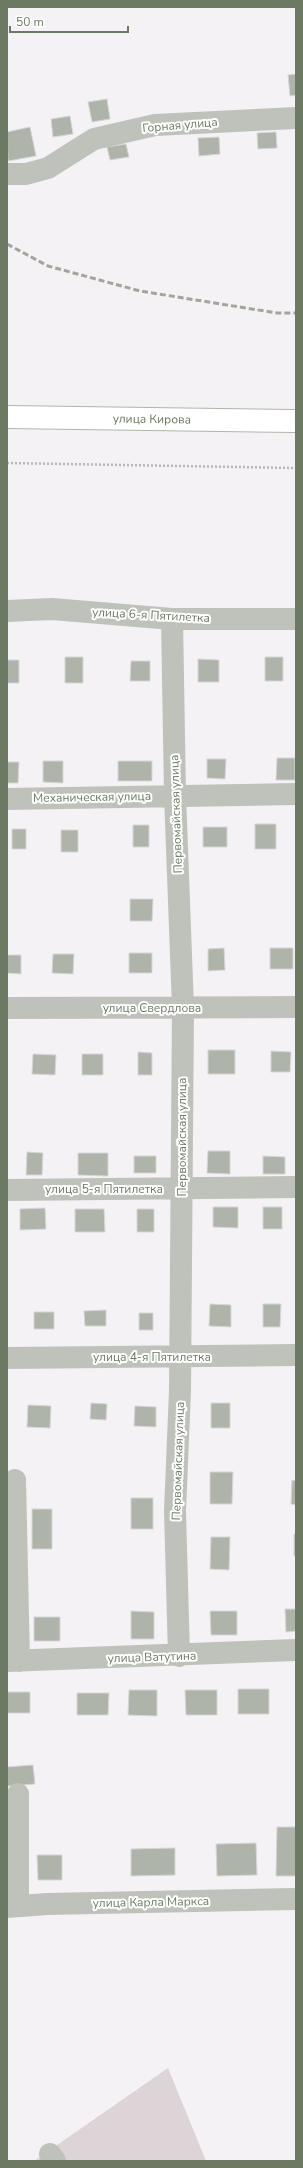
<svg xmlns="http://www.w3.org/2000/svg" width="303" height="2168" font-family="'Nunito Sans',sans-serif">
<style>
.green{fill:#dcd4d6}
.building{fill:#aeb4a9;stroke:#d7d5d6}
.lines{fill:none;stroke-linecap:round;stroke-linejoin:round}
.major-casing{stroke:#b0b5ac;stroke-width:24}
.path{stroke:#b6b9b3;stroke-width:2.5;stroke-dasharray:2 2;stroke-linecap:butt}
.minor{stroke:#bec2ba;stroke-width:22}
.major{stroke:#fff;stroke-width:22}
.rail{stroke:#a0a69b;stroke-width:3;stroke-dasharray:6 3;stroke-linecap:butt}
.labels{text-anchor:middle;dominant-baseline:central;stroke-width:4;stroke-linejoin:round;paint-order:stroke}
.street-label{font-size:12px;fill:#6d7a63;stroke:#fff}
</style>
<rect width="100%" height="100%" fill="#f5f2f5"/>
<path class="green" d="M168 2068 206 2161H34Z"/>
<path class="building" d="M296 74V95L290 96 288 75Z
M107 99 110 119 92 122 88 102Z
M70 116 73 134 53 137 51 119Z
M30 127 36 156 8 161 7 132Z
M276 132 277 148 258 149 257 133Z
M219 137 220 154 199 156 198 138Z
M126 144 129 157 110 160 107 147Z
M65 657H83V683H65Z
M265 657H283V681H265Z
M198 659 219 660V682H198Z
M7 660H19V683H7Z
M131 661H150V681H130Z
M277 758H295V780H276Z
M207 759H226L225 779 207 778Z
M43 761H63V783L43 782Z
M118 761H152V781H118Z
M7 762H19L18 783H7Z
M255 824H276V849H255Z
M133 825H149V847H133Z
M203 827H227V847H203Z
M12 829H26V849H12Z
M61 830H78V852H61Z
M130 899H153L152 921H130Z
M224 948 225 970 208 971V949Z
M270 948H293V969H270Z
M129 953H152V973H129Z
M53 954H74L73 974 52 973Z
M7 955H21V974L7 973Z
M208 1050H235V1074H208Z
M271 1051 291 1052 290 1072H271Z
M138 1052 152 1053V1075H138Z
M33 1054 56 1055 55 1075 32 1074Z
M82 1054H103V1075H82Z
M208 1151H230V1174L207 1173Z
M27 1152 43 1153 42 1175H26Z
M78 1153H108V1176L78 1175Z
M134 1156H156V1173H134Z
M263 1156 285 1157V1174H263Z
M213 1207H238V1228L213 1227Z
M263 1207H282V1229H263Z
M45 1208 46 1229 20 1230V1209Z
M75 1209H104L105 1232H75Z
M137 1209H154V1232H137Z
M210 1304 231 1305V1327L209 1326Z
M263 1304H281L280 1327H263Z
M106 1310V1326H85L84 1311Z
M34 1312H54V1329H34Z
M139 1313H153V1330H139Z
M91 1403 107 1404 106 1420 90 1419Z
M211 1403H230V1428H211Z
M28 1405 51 1406 50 1428 27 1427Z
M135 1406 156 1407V1427L134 1426Z
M210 1472H233L232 1504H210Z
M292 1480 296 1481V1505L291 1504Z
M131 1498H153V1529H131Z
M32 1509H52V1549H32Z
M294 1534H296V1556H294Z
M211 1537H230L229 1570 210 1569Z
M285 1609H296V1631L286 1632Z
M131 1611 154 1612V1639H131Z
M210 1611H237V1635H211Z
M34 1617H60V1641H34Z
M238 1689H269V1714H238Z
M129 1690H157V1716L128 1715Z
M185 1690H217V1715H186Z
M7 1692H30V1713H7Z
M77 1693H109L108 1715H77Z
M33 1765 35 1784 7 1786V1767Z
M277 1827H296V1876H276Z
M256 1843 257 1875 217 1876 216 1844Z
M175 1848V1875L131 1876V1849Z
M37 1855H62V1880H38Z"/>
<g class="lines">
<defs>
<g id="major">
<path id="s1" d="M7 417 296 421"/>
</g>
</defs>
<use href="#major" class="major-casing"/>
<path class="path" d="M7 463 296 468"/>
<path class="minor" d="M7 174H26L48 168 94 139 155 125 296 118
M7 611 52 609 172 619H296
M172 619 175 795 183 1008 180 1391 175 1511 179 1656
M7 799 296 794
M7 1008 296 1007
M7 1190 296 1187
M7 1358 296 1355
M15 1480 19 1661
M7 1661 296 1650
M18 1906V1794
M7 1907 47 1904 296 1899
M50 2154 55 2161"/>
<use href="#major" class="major"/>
<path class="rail" d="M7 244 48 266 140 291 277 313H296"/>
</g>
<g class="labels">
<g class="street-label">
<text transform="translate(180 125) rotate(-5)">Горная улица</text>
<text stroke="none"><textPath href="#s1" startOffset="145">улица Кирова</textPath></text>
<text transform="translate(151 615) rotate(3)">улица 6-я Пятилетка</text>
<text transform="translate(92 797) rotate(-1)">Механическая улица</text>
<text transform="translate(176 814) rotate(-92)">Первомайская улица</text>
<text x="152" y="1008">улица Свердлова</text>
<text transform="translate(182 1137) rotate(-90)">Первомайская улица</text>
<text x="104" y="1189">улица 5-я Пятилетка</text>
<text x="152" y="1357">улица 4-я Пятилетка</text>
<text transform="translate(178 1461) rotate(-88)">Первомайская улица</text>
<text transform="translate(152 1657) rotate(-2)">улица Ватутина</text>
<text transform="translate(151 1902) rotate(-1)">улица Карла Маркса</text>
</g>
</g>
<rect width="303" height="2168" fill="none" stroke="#6d7a63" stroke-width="16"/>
<path d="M10 26v6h118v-6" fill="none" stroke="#6d7a63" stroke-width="2"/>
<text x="16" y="26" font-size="12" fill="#6d7a63" stroke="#ffffff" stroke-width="3" paint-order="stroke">50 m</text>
</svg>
